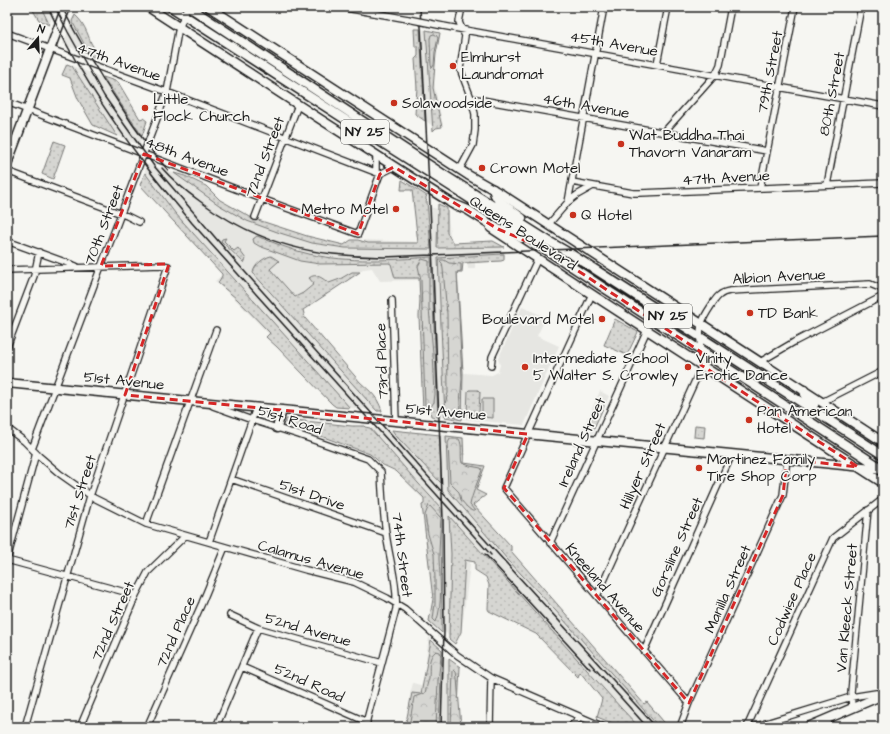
<svg xmlns="http://www.w3.org/2000/svg" width="890" height="734" font-family="'Architects Daughter',sans-serif">
<style>
.built{fill:#e6e6e2}
.green{fill:url(#green-dots);stroke:#797977}
.forest{fill:url(#forest-crowns);stroke:#797977}
.pitch{fill:#d6d6d2;stroke:#797977}
.lines{fill:none;stroke-linecap:round;stroke-linejoin:round}
.street-casing{stroke:#1c1c1c;stroke-width:8}
.secondary-casing{stroke:#1c1c1c;stroke-width:11}
.primary-casing{stroke:#1c1c1c;stroke-width:11}
.street{stroke:#f6f6f2;stroke-width:5.5}
.secondary{stroke:#f6f6f2;stroke-width:8}
.primary{stroke:#f6f6f2;stroke-width:8}
.rail{stroke:#1c1c1c;stroke-width:1.5}
.street-bridge-casing{stroke:#1c1c1c;stroke-width:8;stroke-linecap:butt}
.street-bridge{stroke:#f6f6f2;stroke-width:5.5}
.marked{fill:none;stroke:#d62828;stroke-width:3;stroke-dasharray:8 5;stroke-linejoin:round}
.poi-dot{fill:#c8321e;stroke:#f6f6f2;stroke-width:1.5}
.labels{text-anchor:middle;dominant-baseline:central;stroke-width:3.5;stroke-linejoin:round;paint-order:stroke}
.shield{fill:#f6f6f2;stroke:#5d5d5c;stroke-width:1}
.shield-label{font-size:14px;font-weight:bold;fill:#1c1c1c}
.street-label{font-size:15px;fill:#1c1c1c;stroke:#f6f6f2}
.poi-label{font-size:15px;fill:#1c1c1c;stroke:#f6f6f2;text-anchor:start}
</style>
<defs>
<pattern id="green-dots" width="8" height="8" patternUnits="userSpaceOnUse"><rect width="8" height="8" fill="#d6d6d2"/><path d="M2 2h.1M6 6h.1" fill="none" stroke="#b7b7b4" stroke-width="1.8" stroke-linecap="round"/></pattern>
<pattern id="forest-crowns" width="20" height="18" patternUnits="userSpaceOnUse"><rect width="20" height="18" fill="#d6d6d2"/><path d="M2 6a3 3 0 1 1 6 0M12 15a3 3 0 1 1 6 0" fill="none" stroke="#b7b7b4"/></pattern>
</defs>
<rect width="100%" height="100%" fill="#f6f6f2"/>
<filter id="ink" filterUnits="userSpaceOnUse"><feTurbulence type="fractalNoise" baseFrequency=".025" numOctaves="2"/><feDisplacementMap in="SourceGraphic" scale="8" xChannelSelector="R" yChannelSelector="G"/><feConvolveMatrix kernelMatrix="1 2 1 2 8 2 1 2 1" color-interpolation-filters="sRGB"/></filter>
<g filter="url(#ink)">
<path class="built" d="M30 7H56L49 25 38 20 35 16Z
M75 13 82 24 96 58 63 44Z
M414 28 438 32 433 57 435 88 443 126 434 127 423 119 416 112V58L418 54Z
M65 63 101 77 117 82 145 126 139 145 92 125 78 99 67 73Z
M148 164 185 177 237 210 256 219 310 237 343 245 365 247 364 240 418 242 414 188 426 196 427 206 437 209H447L451 243 496 242 501 245 502 252 505 253 504 261 475 263V269H468L467 263H463L462 272 458 273 464 373 492 375 498 372 500 365 498 359 522 307 546 317 537 336 559 346 524 425 431 416 432 409H423L418 280 380 281 372 268 363 269 300 310 305 321 383 411 339 407 236 300 215 281 222 275 140 183Z
M600 391 609 396 593 433 582 431 588 417H589L593 410 592 409Z
M353 426 464 437 466 495 510 546 506 549 644 704 647 701 669 727H619L616 724 597 716 603 698 580 673 578 678 537 635 489 610 491 579 471 557 462 628 456 643 444 631 431 621 435 598 425 501Z
M429 637 449 661 457 727H407L409 717 410 694 413 683 424 686 427 650Z"/>
<path class="green" d="M31 7H41L49 24V25L39 20Z
M75 15C84 23 87 32 91 43 94 48 97 51 96 58L90 55 72 21Z
M414 29H420L425 121 415 114 417 88 415 59 418 56V47H415Z
M426 30 440 33 436 54 433 88 442 127 436 128 433 131Z
M67 64 72 66 117 136 93 125 78 99 70 78 62 75Z
M103 77 118 82 140 119 143 118 147 121 142 136Z
M54 141 65 145 53 179 42 174Z
M145 173 175 213 350 408 336 407 332 404 277 347 266 337 270 333 237 299 218 283 222 276V274L140 185Z
M174 173 185 176 206 186 220 200 252 218 307 236 344 245 351 240H358L368 243H418L412 190H401L402 180 427 196 426 197V200L427 201 431 249 345 248 312 243 280 233 247 221 219 205Z
M438 204 447 208V233L453 243 493 241 504 247 437 248Z
M257 236C274 243 291 250 309 254 349 263 391 260 431 257L438 417 431 416 430 411 423 410 419 316 420 300 419 278H395L391 264 389 263 320 264 300 261 259 246 254 243 253 239Z
M226 238 224 241 234 251 238 248 246 259 244 263 221 241 222 239Z
M502 254H504V260L501 261 463 263 462 272H457L463 373 462 420 445 417 438 258Z
M271 256 279 261 270 269 295 297 303 293 314 284 309 278C316 272 323 279 329 283L340 279 352 272H360L303 310 305 318 360 382C372 393 377 396 382 411H377L253 273C254 265 263 258 271 256Z
M615 319 638 332 627 355 604 345Z
M469 390H478L480 392 479 413 478 415H469L467 413 468 391Z
M286 419 352 426H364L365 427 370 428 418 483 441 508 442 633 429 621 433 599 422 505 424 504V498L396 471 383 465 370 454 285 423Z
M695 425 705 426 704 438 694 437Z
M392 430 440 435 441 483 397 437Z
M446 436 463 438 464 463 485 466 476 490 486 495 473 505 511 546V551L644 704 647 702 668 727H659L555 610 507 559 448 490Z
M449 516 621 708 639 727H618L617 725 597 717 602 699 580 672 578 677 536 634 489 611 488 609 489 585 486 577 475 570V562L465 560 461 632 455 644 449 639 451 554Z
M431 640 442 650 439 727H405L412 693 421 694Z
M449 659 460 667 457 727H449Z"/>
<path class="forest" d="M434 34 436 35 438 38 435 52 434 65 432 68 431 65 430 39 431 35Z
M422 259 429 261V308L433 353 435 394 434 402 430 408H428L425 405 421 280 418 266Z
M439 260H444L449 263 461 264V271L457 272 462 379 459 415 457 417 449 415 445 411V404L448 393 447 314 443 269 442 263Z
M450 439H459C463 445 460 455 462 463L470 466 481 468 482 470C478 481 472 494 470 505L475 511H472L467 507 461 500 459 492 450 483 448 443Z
M429 505 441 518C440 532 439 546 439 559 440 578 443 605 436 622L433 619 435 604V579L434 554 428 534 425 515Z
M436 651 440 652 441 657 438 681 436 727H409L414 697 425 693C426 688 428 683 429 678 430 668 427 658 436 651Z
M454 670 456 672 457 678 461 727H451L453 671Z"/>
<path class="pitch" d="M482 399H493V418L482 417Z
M602 403 604 406 594 428 590 429 588 425 598 404Z"/>
<g class="lines">
<defs>
<path id="street" d="M340 7 408 19
M443 26 883 106
M7 33 167 92 380 174
M657 64 668 7
M471 98 767 151
M7 102 262 199 358 234 380 174 394 167
M664 132 715 75 720 65 731 7
M460 169 473 145 475 130V114L471 98 460 69 465 36 459 22 462 7
M7 171 127 216 139 222
M376 172V155
M572 182 633 193H640L883 183
M827 185 861 7
M760 188 795 7
M568 202 604 7
M255 217 298 105
M548 225 568 202 577 195 593 186
M7 241 76 266
M7 270 162 265 168 266 90 496 25 727
M592 294 525 441 504 488 689 703
M392 300 396 422
M7 347 34 276 39 252
M760 362 794 342 883 296
M491 366 492 357 538 258
M822 402 883 371
M213 406 252 420 299 435 368 459 381 472C382 492 383 513 386 533 389 558 398 584 396 609L365 727
M7 428 24 441 39 456 60 474 94 498 146 524 306 570 354 582 387 598 405 609 457 655 491 678 604 727
M32 449 167 92 178 32 187 7
M231 479 386 533
M146 524 216 330
M209 542 256 408
M550 543 647 330
M7 560 136 595
M7 560 36 453
M597 596 700 370C703 355 698 340 701 325 703 318 707 312 711 306 716 298 720 292 730 291L870 284 880 288 883 292
M230 615 258 628 382 663
M644 651 732 454
M242 667 367 722
M852 708 851 692 868 510
M826 719 830 727
M217 724 223 727
M80 727 136 595 148 572 185 536
M147 727 202 603 225 547
M216 727 258 628
M490 727 491 678
M570 727 580 717
M680 727 689 703 783 495 787 459
M747 727 833 538 883 499
M753 727 851 697 876 693H883"/>
<path id="secondary" d="M148 7 320 119 456 206
M209 7 468 175 503 195 883 442
M7 164 66 7
M491 228 596 297 883 483
M7 383 833 464 883 469
M277 428 282 410
M808 727 883 695"/>
<path id="primary" d="M171 7 343 118 441 180 528 236 545 249 601 286 883 469
M189 7 446 176 550 242 571 254 691 331 883 455
M493 189 495 195 498 200 522 218
M451 203 468 210 498 229 512 233 521 238
M804 390 806 399 814 405"/>
</defs>
<use href="#street" class="street-casing"/>
<use href="#secondary" class="secondary-casing"/>
<use href="#primary" class="primary-casing"/>
<use href="#street" class="street"/>
<use href="#secondary" class="secondary"/>
<use href="#primary" class="primary"/>
<path class="rail" d="M48 7C74 64 108 116 146 166 160 186 177 204 192 223L491 555
M55 7 68 32 104 96 154 166 237 263 476 530 656 727
M62 7C79 41 99 74 120 105 135 129 149 149 168 170
M420 7 432 246 443 519 444 631 441 727
M162 168C173 181 187 192 201 202 239 230 285 249 333 254 350 256 367 257 384 257L883 236
M485 554 590 669
M589 662 647 727"/>
<defs>
<path id="street-bridge" d="M408 19 443 26"/>
</defs>
<use href="#street-bridge" class="street-bridge-casing"/>
<use href="#street-bridge" class="street-bridge"/>
</g>
</g>
<path class="marked" d="M144 154 358 234 380 174 394 167 498 229 545 249 701 352V365L858 467 787 459 783 495 689 703 504 488 528 434 125 395 169 264 101 266Z"/>
<g class="poi-dot">
<circle cx="453" cy="66" r="4"/>
<circle cx="394" cy="103" r="4"/>
<circle cx="145" cy="108" r="4"/>
<circle cx="621" cy="144" r="4"/>
<circle cx="482" cy="168" r="4"/>
<circle cx="396" cy="209" r="4"/>
<circle cx="573" cy="215" r="4"/>
<circle cx="750" cy="313" r="4"/>
<circle cx="602" cy="319" r="4"/>
<circle cx="525" cy="367" r="4"/>
<circle cx="688" cy="367" r="4"/>
<circle cx="749" cy="420" r="4"/>
<circle cx="699" cy="468" r="4"/>
</g>
<g class="labels">
<g class="shield">
<rect x="341" y="120" width="48" height="24" rx="3"/>
<rect x="644" y="304" width="48" height="24" rx="3"/>
</g>
<g class="shield-label">
<text x="365" y="132">NY 25</text>
<text x="668" y="316">NY 25</text>
</g>
<g class="street-label">
<text transform="translate(614 44) rotate(10)">45th Avenue</text>
<text transform="translate(119 62) rotate(20)">47th Avenue</text>
<text transform="translate(770 72) rotate(-79)">79th Street</text>
<text transform="translate(832 94) rotate(-79)">80th Street</text>
<text transform="translate(586 106) rotate(10)">46th Avenue</text>
<text transform="translate(187 157) rotate(21)">48th Avenue</text>
<text transform="translate(265 157) rotate(-69)">72nd Street</text>
<text transform="translate(726 178) rotate(-3)">47th Avenue</text>
<text transform="translate(104 225) rotate(-69)">70th Street</text>
<text transform="translate(523 233) rotate(33)">Queens Boulevard</text>
<text transform="translate(779 277) rotate(-3)">Albion Avenue</text>
<text transform="translate(382 361) rotate(-92)">73rd Place</text>
<text transform="translate(124 381) rotate(6)">51st Avenue</text>
<text transform="translate(446 412) rotate(5)">51st Avenue</text>
<text transform="translate(290 420) rotate(18)">51st Road</text>
<text transform="translate(582 442) rotate(-66)">Ireland Street</text>
<text transform="translate(643 466) rotate(-66)">Hillyer Street</text>
<text transform="translate(80 492) rotate(-72)">71st Street</text>
<text transform="translate(312 495) rotate(19)">51st Drive</text>
<text transform="translate(677 547) rotate(-66)">Gorsline Street</text>
<text transform="translate(402 555) rotate(83)">74th Street</text>
<text transform="translate(311 560) rotate(16)">Calamus Avenue</text>
<text transform="translate(605 588) rotate(49)">Kneeland Avenue</text>
<text transform="translate(728 589) rotate(-66)">Manilla Street</text>
<text transform="translate(792 599) rotate(-66)">Codwise Place</text>
<text transform="translate(847 608) rotate(-85)">Van Kleeck Street</text>
<text transform="translate(113 621) rotate(-66)">72nd Street</text>
<text transform="translate(308 630) rotate(16)">52nd Avenue</text>
<text transform="translate(176 632) rotate(-66)">72nd Place</text>
<text transform="translate(309 683) rotate(24)">52nd Road</text>
</g>
<g class="poi-label">
<text x="461" y="57">Elmhurst<tspan x="461" dy="17">Laundromat</tspan></text>
<text x="153" y="99">Little<tspan x="153" dy="17">Flock Church</tspan></text>
<text x="402" y="103">Solawoodside</text>
<text x="629" y="135">Wat Buddha Thai<tspan x="629" dy="17">Thavorn Vanaram</tspan></text>
<text x="490" y="168">Crown Motel</text>
<text x="388" y="209" text-anchor="end">Metro Motel</text>
<text x="581" y="215">Q Hotel</text>
<text x="758" y="313">TD Bank</text>
<text x="594" y="319" text-anchor="end">Boulevard Motel</text>
<text x="533" y="358">Intermediate School<tspan x="533" dy="17">5 Walter S. Crowley</tspan></text>
<text x="696" y="358">Vinity<tspan x="696" dy="17">Erotic Dance</tspan></text>
<text x="757" y="411">Pan American<tspan x="757" dy="17">Hotel</tspan></text>
<text x="707" y="459">Martinez Family<tspan x="707" dy="17">Tire Shop Corp</tspan></text>
</g>
</g>
<rect width="890" height="734" fill="none" stroke="#f6f6f2" stroke-width="24"/>
<rect x="12" y="12" width="866" height="710" fill="none" stroke="#1c1c1c" stroke-width="1.5" filter="url(#ink)"/>
<g transform="translate(38 38) rotate(19)" stroke="#f6f6f2" stroke-width="3" paint-order="stroke">
<path d="M0-3L7 15L0 10L-7 15Z" fill="#1c1c1c"/>
<text y="-6" font-size="11" font-weight="bold" text-anchor="middle" fill="#1c1c1c">N</text>
</g>
</svg>
